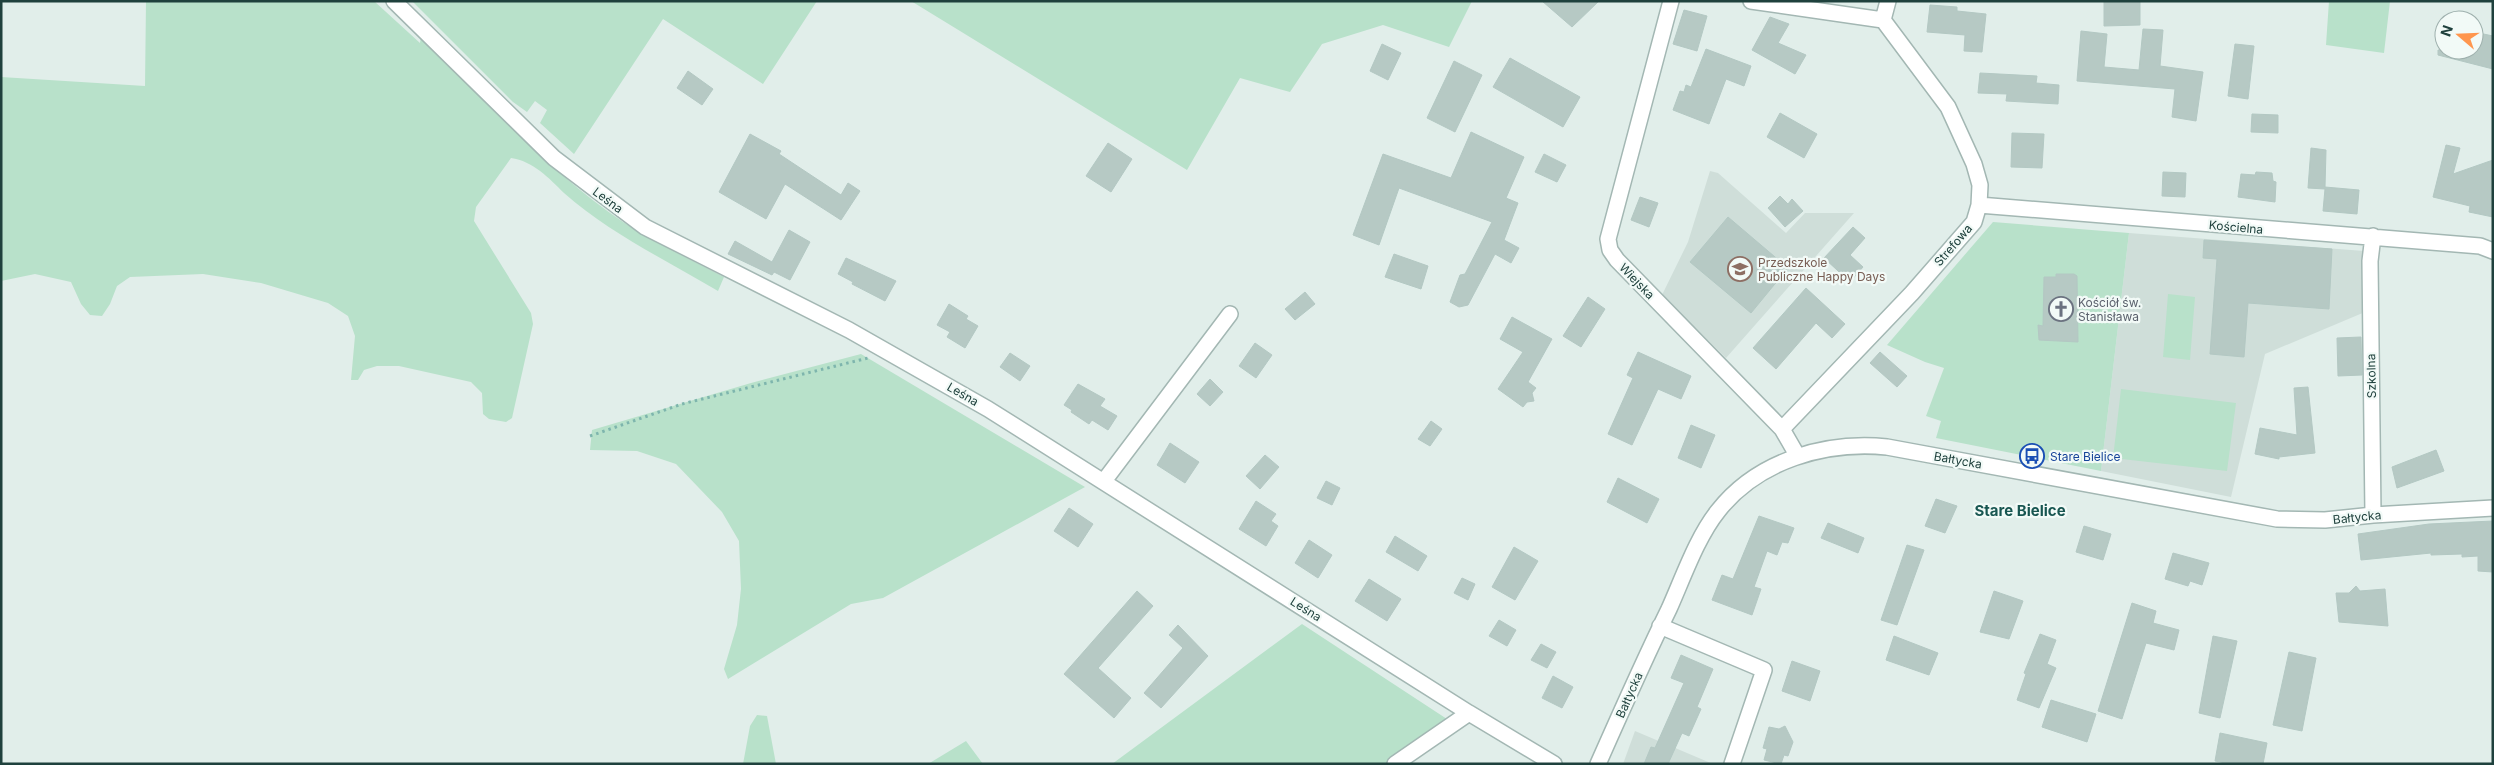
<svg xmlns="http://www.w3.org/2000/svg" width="2494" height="765" font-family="Inter,sans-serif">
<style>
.built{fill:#cfded9}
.green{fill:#b8e1ca}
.building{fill:#b6c9c4;stroke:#b3c8c3}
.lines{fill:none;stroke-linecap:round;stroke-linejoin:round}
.minor-casing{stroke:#a3b7b3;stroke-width:18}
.path{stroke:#7eb5ad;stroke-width:3;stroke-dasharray:2.5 4;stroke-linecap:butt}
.minor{stroke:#fff;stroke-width:15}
.labels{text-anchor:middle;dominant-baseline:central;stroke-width:4.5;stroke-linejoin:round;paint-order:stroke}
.street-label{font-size:12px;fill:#1f413d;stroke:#f2faf7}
.education-label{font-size:12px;fill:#785e54;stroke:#f2faf7;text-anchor:start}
.worship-label{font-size:12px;fill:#5b616d;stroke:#f2faf7;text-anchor:start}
.transit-label{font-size:12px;fill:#164399;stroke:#f2faf7;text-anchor:start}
.quarter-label{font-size:15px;font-weight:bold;fill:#185651;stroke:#f2faf7}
</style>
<rect width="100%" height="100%" fill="#e1eeea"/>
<path class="built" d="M1710 171 1718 173 1786 233 1805 213H1854L1726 358 1662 295 1688 242Z
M2129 233 2364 251 2365 312 2265 354 2231 497 2101 471Z
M1635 731 1713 764H1623Z"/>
<path class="green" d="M146 1H374L420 43 421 36C485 100 548 171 623 222 655 243 690 259 724 277L718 291C666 260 609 233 564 193 549 178 533 161 511 158L476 207 474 221 531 313 533 324 512 418 506 422 489 419 483 414 482 393 471 382 399 366H377L364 370 358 380H351L355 336 348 316 328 303 261 283 203 274 130 277 117 286 110 304 102 316 90 315 81 304 71 282 35 274 1 281V77L145 86Z
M412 1H817L763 84 663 19 574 154 540 123 547 110 535 101 527 112 513 102Z
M911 1H1472L1449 47 1383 25 1322 44 1290 92 1240 78 1187 170Z
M2329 1H2390L2384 53 2326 45Z
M1993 222 2129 233 2101 471 1936 438 1941 421 1926 416 1944 368 1925 362 1887 345Z
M2168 294 2195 297 2190 360 2163 357Z
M861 354 1085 487 883 598 851 604 728 679 724 669 737 625 741 589 739 541 722 512 676 464 637 451 590 450 592 430 751 383Z
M2121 389 2236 403 2227 471 2113 458Z
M1302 624 1450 721 1387 764H1112Z
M757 715 767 716 776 764H743L750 726Z
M966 741 983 764H928Z"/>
<path class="building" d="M1542 1H1599L1572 27Z
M2140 1V25L2104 26V2Z
M1930 5 1957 7V11L1986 14 1982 52 1964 51 1965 35 1927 32Z
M1684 10 1707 16 1697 51 1673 44Z
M1770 17 1789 24 1778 43 1806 55 1795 74 1752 50Z
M2143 29 2163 30 2160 66 2203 72 2196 121 2172 117 2175 89 2077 81 2081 31 2107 34 2104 67 2139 70Z
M2474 32 2493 36V69L2438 55V50H2474Z
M1382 44 1401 53 1388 80 1370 71Z
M2235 44 2254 46 2248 99 2228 96Z
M1706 49 1751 66 1744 86 1726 79 1709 124 1673 110 1680 91 1684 92 1686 85 1691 87Z
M1510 58 1580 97 1563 127 1493 87Z
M1454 61 1482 75 1455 132 1427 118Z
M688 71 713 89 702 105 677 88Z
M1980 73 2037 76 2036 83 2059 85 2058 104 2006 101 2007 94 1978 93Z
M1780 113 1817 134 1804 158 1767 137Z
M2252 114 2278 115V133L2251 132Z
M1471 132 1524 157 1506 198 1518 203 1504 240 1519 248 1511 263 1495 254 1468 305 1459 307 1450 302 1460 275 1465 274 1492 222 1399 188 1379 245 1353 235 1383 154 1451 178Z
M2012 133 2044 134 2042 168 2011 167Z
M750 134 781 151 779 154 841 195 848 183 860 191 841 220 785 184 766 219 719 192Z
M1108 143 1132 159 1111 192 1086 176Z
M2446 145 2460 148 2453 174 2493 160V217L2469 212 2470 206 2433 197Z
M2311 148 2326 150 2325 187 2359 190 2357 214 2323 211 2325 189 2308 188Z
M1544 154 1566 165 1557 182 1535 172Z
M2163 172 2186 173 2185 197 2162 196Z
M2256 172 2272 173 2273 181 2276 182 2275 202 2238 197 2241 174 2255 175Z
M1780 196 1788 204 1792 199 1803 211 1785 227 1768 208Z
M1640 197 1658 203 1649 227 1631 220Z
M1728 217 1788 268 1751 313 1690 262Z
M1853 227 1865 238 1850 255 1863 267 1850 282 1824 258Z
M789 230 810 242 790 280 774 272 772 275 728 254 735 241 772 262Z
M2204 240 2332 249 2329 309 2248 303 2244 357 2210 354 2217 259 2203 258Z
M1394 254 1428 266 1421 289 1385 277Z
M846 258 896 281 885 301 852 284 853 282 838 274Z
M2056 274H2074L2077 276 2078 342 2039 340 2038 325 2043 326 2044 277H2056Z
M1806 288 1845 324 1832 338 1816 323 1776 369 1753 348Z
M1305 292 1315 304 1295 320 1285 309Z
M1588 297 1605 309 1581 347 1563 336Z
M949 304 968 316 966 319 978 326 965 348 947 337 950 332 937 325Z
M1512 317 1552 339 1528 382 1536 388 1532 393 1534 401 1527 402 1523 407 1498 389 1523 352 1500 339Z
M2361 337 2362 375 2338 376 2337 338Z
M1255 343 1272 355 1256 378 1239 366Z
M1638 352 1691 376 1681 399 1658 389 1632 445 1608 434 1633 378 1627 375Z
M1880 352 1907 376 1897 387 1870 363Z
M1010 353 1030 366 1020 381 1000 367Z
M1210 379 1223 392 1210 406 1197 394Z
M1078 384 1105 399 1100 406 1117 416 1108 430 1092 420 1089 424 1071 412 1072 410 1064 405Z
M2308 387 2315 453 2279 457V459L2255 454 2260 428 2297 435 2294 388Z
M1431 421 1442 429 1430 446 1418 439Z
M1691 425 1715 435 1701 468 1678 458Z
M1170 443 1199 462 1185 483 1157 465Z
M2436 450 2444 471 2397 488 2392 467Z
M1265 455 1279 467 1260 489 1246 476Z
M1618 478 1659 499 1647 523 1607 502Z
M1326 481 1340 488 1332 505 1317 498Z
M1936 499 1957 506 1945 533 1925 526Z
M1256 501 1276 514 1271 521 1278 526 1266 546 1239 529Z
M1069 508 1093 524 1078 547 1054 531Z
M1759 516 1794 528 1788 543 1782 542 1777 555 1767 551 1754 587 1761 589 1752 615 1712 600 1722 575 1733 579Z
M2493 521V572L2478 571V556L2462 557V554L2431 555V553L2361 560 2358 534 2429 524Z
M1828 523 1864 538 1858 553 1821 538Z
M2084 526 2111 534 2103 560 2076 552Z
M1395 536 1427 556 1418 571 1386 552Z
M1309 540 1332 555 1318 578 1295 563Z
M1907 545 1924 550 1897 625 1881 620Z
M1514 547 1538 561 1515 600 1492 587Z
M2173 553 2209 563 2202 585 2190 581 2188 586 2165 579Z
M1462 578 1475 584 1468 600 1454 593Z
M1369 579 1401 599 1387 621 1355 601Z
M2356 586 2360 591 2385 589 2388 626 2339 622 2336 593H2349Z
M1137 591 1153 606 1098 668 1131 698 1114 718 1064 674Z
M1994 591 2023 601 2009 639 1980 632Z
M2132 603 2156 611 2153 623 2179 630 2174 650 2146 643 2122 719 2098 711Z
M1499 620 1516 630 1507 646 1489 636Z
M1178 625 1208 656 1161 708 1144 693 1183 648 1169 635Z
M2040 634 2056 640 2047 664 2056 668 2039 708 2017 700 2026 674 2024 673Z
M1894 636 1938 653 1929 675 1886 660Z
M2213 636 2237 641 2220 718 2199 713Z
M1541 644 1556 652 1547 668 1531 660Z
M2289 652 2316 658 2302 731 2273 725Z
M1681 655 1713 669 1697 707 1701 709 1689 736 1682 733 1668 764H1644L1651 747 1655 748 1684 683 1671 678Z
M1792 661 1820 671 1810 701 1782 691Z
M1553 676 1573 687 1562 708 1542 698Z
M2051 700 2096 714 2087 742 2042 727Z
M1785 726 1793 742 1788 756 1784 755 1781 764 1764 760 1767 749 1763 748 1769 727 1779 729Z
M2220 733 2267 743 2263 764H2231L2215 761Z"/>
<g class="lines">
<defs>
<path id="minor" d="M394 1 554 158 645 227 849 330 988 409 1469 713 1554 764
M1671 1 1608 239 1610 250 1617 260 1782 429 1797 455
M1751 1 1883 20
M1883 20 1888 1
M1979 205 2480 246 2493 251
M2373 236 2370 261 2373 515
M1782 429 1912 293 1974 222 1979 205 1980 185 1974 164 1948 107 1883 20
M1104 481 1230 314
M1660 626 1764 670 1732 764
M1395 764 1469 713
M1598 764C1621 712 1644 660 1669 609 1683 578 1697 537 1718 511 1758 460 1826 441 1887 447L2277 519 2325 520 2373 515 2493 508"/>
</defs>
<use href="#minor" class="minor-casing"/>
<path class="path" d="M590 436 682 404 868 358"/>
<use href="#minor" class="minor"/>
</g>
<defs>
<symbol id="school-ring" viewBox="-11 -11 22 22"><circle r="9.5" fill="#f2faf7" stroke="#8d6e63" stroke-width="1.5"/><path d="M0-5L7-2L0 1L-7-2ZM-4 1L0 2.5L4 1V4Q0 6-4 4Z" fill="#8d6e63"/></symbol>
<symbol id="church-ring" viewBox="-11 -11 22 22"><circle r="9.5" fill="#f2faf7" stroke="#6b7280" stroke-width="1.5"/><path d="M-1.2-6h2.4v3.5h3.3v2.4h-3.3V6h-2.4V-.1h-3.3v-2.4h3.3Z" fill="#6b7280"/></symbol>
<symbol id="bus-ring" viewBox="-11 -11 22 22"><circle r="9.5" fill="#f2faf7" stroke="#1a4fb4" stroke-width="1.5"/><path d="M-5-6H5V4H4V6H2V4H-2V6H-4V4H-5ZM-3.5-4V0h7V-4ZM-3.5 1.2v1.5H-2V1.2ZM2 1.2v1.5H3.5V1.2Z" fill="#1a4fb4"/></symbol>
</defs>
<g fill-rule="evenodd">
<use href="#school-ring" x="1726" y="255" width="28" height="28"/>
<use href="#church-ring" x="2047" y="295" width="28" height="28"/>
<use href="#bus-ring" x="2018" y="442" width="28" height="28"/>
</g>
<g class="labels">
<g class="street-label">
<text transform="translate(608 200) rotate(37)">Leśna</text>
<text transform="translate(2236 227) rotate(5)">Kościelna</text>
<text transform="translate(1953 245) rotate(-49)">Strefowa</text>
<text transform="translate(1637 281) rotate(46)">Wiejska</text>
<text transform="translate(2371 376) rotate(-91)">Szkolna</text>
<text transform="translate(963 394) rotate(30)">Leśna</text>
<text transform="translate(1958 460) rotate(10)">Bałtycka</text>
<text transform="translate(2357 517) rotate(-6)">Bałtycka</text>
<text transform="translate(1306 609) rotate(32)">Leśna</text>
<text transform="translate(1629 695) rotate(-66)">Bałtycka</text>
</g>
<g class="education-label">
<text x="1758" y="262">Przedszkole<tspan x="1758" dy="14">Publiczne Happy Days</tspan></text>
</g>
<g class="worship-label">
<text x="2078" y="302">Kościół św.<tspan x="2078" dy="14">Stanisława</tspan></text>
</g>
<g class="transit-label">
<text x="2050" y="456">Stare Bielice</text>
</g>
<g class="quarter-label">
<text x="2020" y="510">Stare Bielice</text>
</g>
</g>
<rect width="2494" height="765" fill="none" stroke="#1f413d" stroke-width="5"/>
<g transform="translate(2459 35) rotate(289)"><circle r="24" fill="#f2faf7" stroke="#9eb0ad"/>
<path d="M0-4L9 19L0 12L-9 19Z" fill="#ff964e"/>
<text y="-8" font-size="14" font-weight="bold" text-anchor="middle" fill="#1f413d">N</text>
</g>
</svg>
